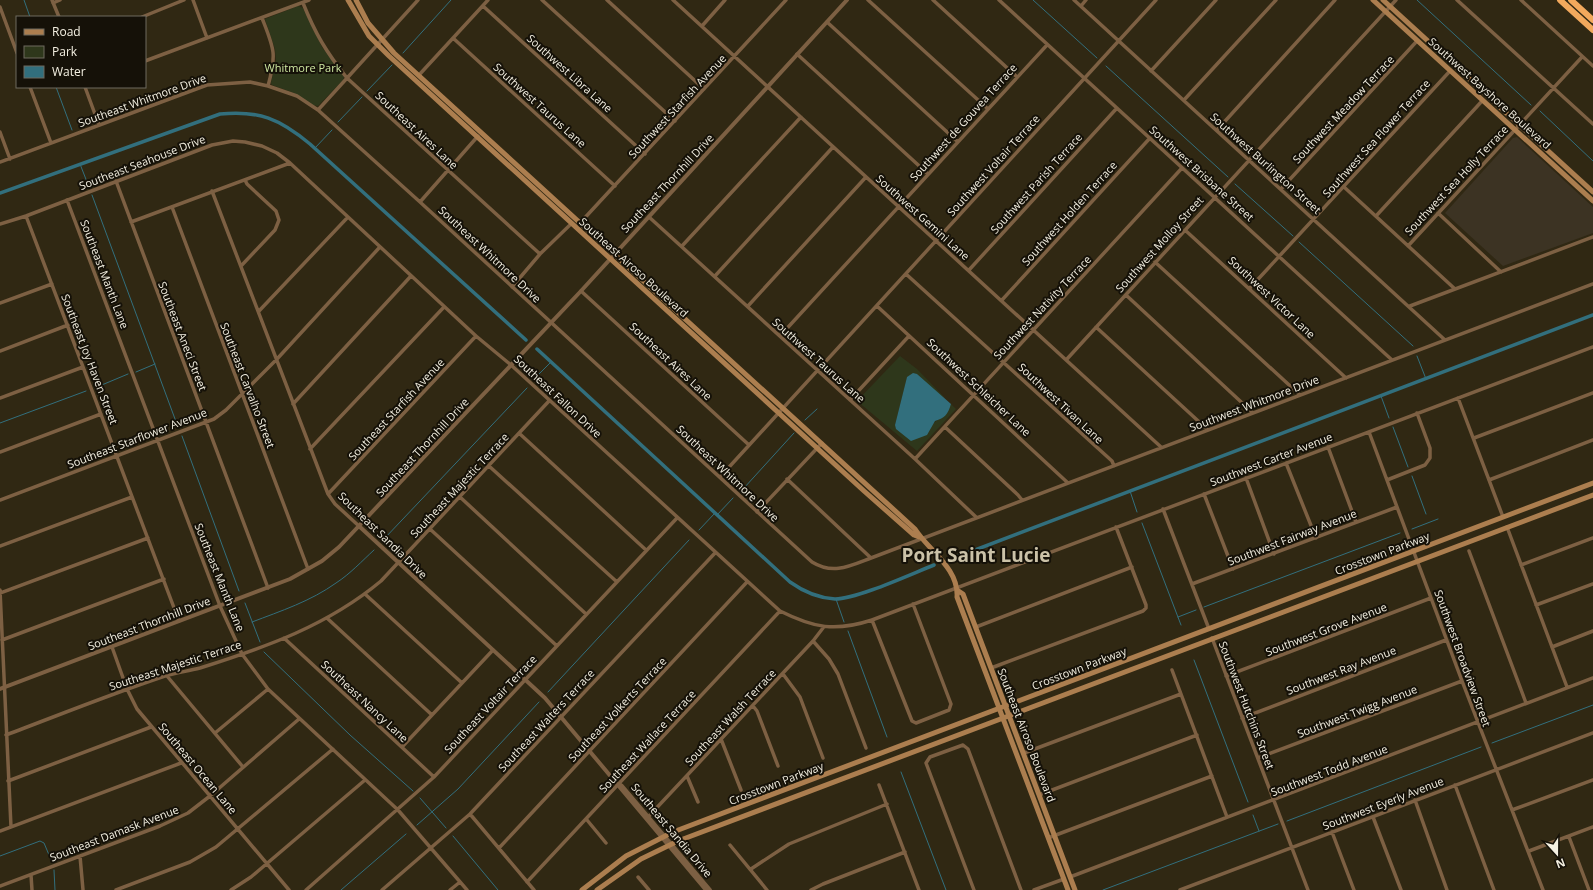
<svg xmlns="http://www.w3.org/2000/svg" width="1593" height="890" font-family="'Open Sans',sans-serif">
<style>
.education{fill:#3c3323}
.green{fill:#2e371b}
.water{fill:#326f7d}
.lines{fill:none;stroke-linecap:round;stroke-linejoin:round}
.stream{stroke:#326f7d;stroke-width:1}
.canal{stroke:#326f7d;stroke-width:3.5}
.minor{stroke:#7d6043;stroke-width:3.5}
.tertiary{stroke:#7d6043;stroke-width:4}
.secondary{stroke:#ac7e4f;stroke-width:5}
.motorway{stroke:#f2a95d;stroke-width:6}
.labels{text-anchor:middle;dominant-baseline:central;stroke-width:4;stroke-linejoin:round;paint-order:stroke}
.park-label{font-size:11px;fill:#cee7a1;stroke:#151108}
.street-label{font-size:11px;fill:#f4f0e2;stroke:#151108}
.town-label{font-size:19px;font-weight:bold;fill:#cbc2a8;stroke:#151108}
</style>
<rect width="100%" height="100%" fill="#302813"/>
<path class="education" d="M1517 137 1593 207V233L1503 266 1445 213 1513 138Z"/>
<path class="green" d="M298 6 303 8 322 47 344 77 343 80 318 106 312 105 294 93 272 85 271 83 276 60 275 49 265 19Z
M900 356 917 369 946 399 930 387 917 374 907 377 895 425 931 426C939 416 946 420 951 404L956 409 917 451 857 401Z"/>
<path class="water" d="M913 373 917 374 951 404C948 414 945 418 935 421L927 435 911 441 896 429 895 425 907 377Z"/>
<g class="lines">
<path class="stream" d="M24 0 30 17
M1033 0 1097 58
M1417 0 1531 105
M403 53 451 0
M1106 66 1228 177
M56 87 72 130
M367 91 392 65
M1540 111 1593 161
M338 122 362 97
M315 148 332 130
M80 164 89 187
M1235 184 1293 236
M92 195 178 427
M1299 242 1413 346
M1417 356 1426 379
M136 372 155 364
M535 378 550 363
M97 387 128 374
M1381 396 1389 418
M805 420 817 409
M0 423 86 391
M1393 427 1408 467
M182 436 239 591
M1412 476 1426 514
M744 488 794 433
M1130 491 1137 512
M717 515 733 498
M1142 523 1181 625
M1412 529 1438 519
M699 530 715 513
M384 539 527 388
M836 599 844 622
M245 603 260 642
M1204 607 1400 533
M1178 617 1196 610
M252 622C281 611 311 601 336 583 350 574 362 561 374 550
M848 631 887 737
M264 652 350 735 413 791
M1194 660 1248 802
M548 692 689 540
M1492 743 1593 705
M901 772 946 890
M420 798 446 828
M1253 815 1259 831
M1287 821 1481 747
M417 825 458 789 539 702
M453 836 498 890
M0 856 40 841 44 843 52 862
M54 870 55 890
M341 890 406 834
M1103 890 1278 824"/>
<path class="canal" d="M0 193 220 114C259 110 280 119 310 144L526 340
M537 349 790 582C804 592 817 598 835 599 857 599 911 574 934 565
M954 558 1593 315"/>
<path class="minor" d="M52 0 59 17
M193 0 207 38
M542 0 675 121
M607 0 704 89
M673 0 1161 447
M868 0 988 109
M933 0 1017 77
M999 0 1392 360
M1074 0 1445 340
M1457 0 1593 124
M1521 0 1593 66
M53 3 60 0
M303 3C315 33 326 52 347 78L540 254
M483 6 645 154
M1081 6 1086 0
M0 7 17 53
M142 17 184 0
M262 18C274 49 277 53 268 86
M827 22 958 142
M702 26 725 0
M453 38 615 186
M797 54 928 174
M145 61 309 0
M1151 71 1216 0
M419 75 488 0
M30 87 51 143
M85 87 99 125
M1184 100 1276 0
M318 110 418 0
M1217 130 1335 0
M0 132 10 159
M0 162 207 85 250 82 268 86 297 96 318 110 420 202 812 562C833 575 850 566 871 558L1593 284
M116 181 268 588
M1344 187 1455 289
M1281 189 1417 41
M212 191 328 494 335 504 360 527
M67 200 220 606 242 654 268 689 398 810 467 890
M420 202 478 136
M172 207 308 569
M1438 213 1501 272
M26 216 179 621
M1376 216 1483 100
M649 217 915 459 976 517
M131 222 290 163
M580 223 786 0
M0 224 26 216 212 145 233 141 245 142 262 146 277 153 290 163 476 336 511 365 780 611C814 628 835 632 872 620L1593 347
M1185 230 1346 378
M682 246 801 117
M1408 246 1582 57
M1155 262 1300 395
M241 266 275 230 279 220 276 211 247 184 245 180
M969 270 1117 108
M906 274 1112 461 1114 466
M715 276 833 147
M512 287 540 254 572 223
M1249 289 1450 71
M581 291 749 445
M1126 295 1253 413
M1002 300 1150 138
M0 303 52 284
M748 306 866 177
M877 306 1068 483
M1410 306 1593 237
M259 311 348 217
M1096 327 1208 430
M780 336 1047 45
M0 351 68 325
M1067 359 1396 0
M0 398 83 367
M1458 398 1503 517
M850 400 909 336
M293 404 411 276
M945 427 1018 495 1022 500
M1369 432 1462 681 1543 890
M520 434 646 550
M1474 438 1593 393
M1328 447 1356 522
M310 449 444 307
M0 452 101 414
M915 459 1182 168
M1286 463 1316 538
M489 466 617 582
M720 477 1156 0
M1246 478 1274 554
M787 479 871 558
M1387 480 1425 465 1430 458V448L1417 413
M1489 480 1593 440
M328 494 476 336
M1204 494 1233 569
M460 497 586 614
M0 500 214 419 226 410 277 359 379 248
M1163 509 1209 629
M757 512 822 443
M1507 527 1567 687
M430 529 557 646
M0 546 132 497
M1469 551 1526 703
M1521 565 1593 538
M1192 584 1397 507
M0 590 11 827
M0 593 148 538
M365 594 462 683
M1536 605 1593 584
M328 619 432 715
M872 620 912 721 916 723 949 710 951 704 913 604
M976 627 1132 567
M284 638 434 777
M1212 638 1308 890
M2 640 164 579
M813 641 829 659 838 674 866 748
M112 647 127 689 137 709 289 890
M1552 647 1593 631
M991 668 1143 611 1146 608V605L1116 527
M1172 670 1227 817
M783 674 800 697 823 758
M167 676 243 767
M1226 676 1431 598
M753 706 757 711 778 766
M1242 718 1446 640
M215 733 268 689
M6 735C59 715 111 694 165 676 176 673 188 671 200 668 266 647 327 626 381 581L549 401
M721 739 741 790
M402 747 493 650
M1024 753 1181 694
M1258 758 1462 681
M687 776 698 802
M8 781 151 727
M879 785 919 890
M1455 785 1494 890
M1039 795 1197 735
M1415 800 1447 890
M1512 810 1593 780
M470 814 534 890
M649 816 813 641 823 628
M1373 817 1401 890
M587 820 606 843
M0 831 181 763
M1332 832 1354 890
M1569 837 1589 890
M1048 838 1212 776
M730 845 767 890
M499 848 747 582
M1529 851 1593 827
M80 856 83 890
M751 869 789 844 887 804
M31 875 32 890
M638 877 649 890
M1070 877 1593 678
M527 882 780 611
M0 886 160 826 188 813 210 796 299 719
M116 890 190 862 216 847 333 749
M231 890 251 877 365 780
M306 890 434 777 677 518
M382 890 470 814 715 553
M450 890 460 882
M811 890 823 884 905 852
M974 890 926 763 930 757 963 745 968 749 1021 890
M1034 890 1064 879
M1180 890 1593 733"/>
<path class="tertiary" d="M360 527 545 698 706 890
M0 689 290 579 322 561 339 547 581 291 847 0
M619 784 622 786 710 890"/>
<path class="secondary" d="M348 0 369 36 389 56 864 491 914 535 919 537
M356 0 368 23 394 53 915 529C928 550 959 568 957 597L1068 890
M1373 0 1593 201
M1383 0 1593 192
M957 590 963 594 1075 890
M582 890 626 856 673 832 1593 483
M597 890 641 859 678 841 1593 495"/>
<path class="motorway" d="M1560 0 1593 30
M1571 0 1593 20"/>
</g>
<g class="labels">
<g class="park-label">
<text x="303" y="67">Whitmore Park</text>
</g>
<g class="street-label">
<text transform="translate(570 73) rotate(42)">Southwest Libra Lane</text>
<text transform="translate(1490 93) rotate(42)">Southwest Bayshore Boulevard</text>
<text transform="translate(142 100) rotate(-20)">Southeast Whitmore Drive</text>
<text transform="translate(540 105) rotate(42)">Southwest Taurus Lane</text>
<text transform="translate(677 106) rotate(-47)">Southwest Starfish Avenue</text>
<text transform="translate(1343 109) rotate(-47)">Southwest Meadow Terrace</text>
<text transform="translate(963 122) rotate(-48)">Southwest de Gouvea Terrace</text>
<text transform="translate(417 130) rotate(43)">Southeast Aires Lane</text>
<text transform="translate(1376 138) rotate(-48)">Southwest Sea Flower Terrace</text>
<text transform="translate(142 162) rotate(-21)">Southeast Seahouse Drive</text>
<text transform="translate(1266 163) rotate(42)">Southwest Burlington Street</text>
<text transform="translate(993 165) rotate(-48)">Southwest Voltair Terrace</text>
<text transform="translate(1202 173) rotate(42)">Southwest Brisbane Street</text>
<text transform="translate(1456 180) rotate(-47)">Southwest Sea Holly Terrace</text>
<text transform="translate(667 183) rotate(-47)">Southeast Thornhill Drive</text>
<text transform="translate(1036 183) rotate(-48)">Southwest Parish Terrace</text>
<text transform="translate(1069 213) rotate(-48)">Southwest Holden Terrace</text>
<text transform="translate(923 217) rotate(42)">Southwest Gemini Lane</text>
<text transform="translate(1159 244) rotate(-48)">Southwest Molloy Street</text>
<text transform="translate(490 254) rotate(43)">Southeast Whitmore Drive</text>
<text transform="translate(634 267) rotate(42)">Southeast Airoso Boulevard</text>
<text transform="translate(105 274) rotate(69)">Southeast Manth Lane</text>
<text transform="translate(1272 297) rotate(43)">Southwest Victor Lane</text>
<text transform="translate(1042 307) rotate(-47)">Southwest Nativity Terrace</text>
<text transform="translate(183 336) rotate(69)">Southeast Aneci Street</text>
<text transform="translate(90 359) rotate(69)">Southeast Joy Haven Street</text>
<text transform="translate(819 360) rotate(42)">Southwest Taurus Lane</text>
<text transform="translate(671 361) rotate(43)">Southeast Aires Lane</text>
<text transform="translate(248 385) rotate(69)">Southeast Carvalho Street</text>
<text transform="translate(979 387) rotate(43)">Southwest Schleicher Lane</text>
<text transform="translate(558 396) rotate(43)">Southeast Fallon Drive</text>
<text transform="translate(1061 403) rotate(43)">Southwest Tivan Lane</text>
<text transform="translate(1254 403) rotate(-21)">Southwest Whitmore Drive</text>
<text transform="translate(396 409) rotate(-47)">Southeast Starfish Avenue</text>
<text transform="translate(137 438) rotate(-21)">Southeast Starflower Avenue</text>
<text transform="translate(422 447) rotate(-47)">Southeast Thornhill Drive</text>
<text transform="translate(1271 459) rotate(-21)">Southwest Carter Avenue</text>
<text transform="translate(728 473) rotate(43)">Southeast Whitmore Drive</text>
<text transform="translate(459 485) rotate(-47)">Southeast Majestic Terrace</text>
<text transform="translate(383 535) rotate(44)">Southeast Sandia Drive</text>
<text transform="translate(1292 537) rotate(-21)">Southwest Fairway Avenue</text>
<text transform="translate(1382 553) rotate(-21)">Crosstown Parkway</text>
<text transform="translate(220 577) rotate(68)">Southeast Manth Lane</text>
<text transform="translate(149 623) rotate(-21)">Southeast Thornhill Drive</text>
<text transform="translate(1326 629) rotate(-21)">Southwest Grove Avenue</text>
<text transform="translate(1463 658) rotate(70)">Southwest Broadview Street</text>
<text transform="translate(175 665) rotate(-18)">Southeast Majestic Terrace</text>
<text transform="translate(1079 668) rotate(-21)">Crosstown Parkway</text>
<text transform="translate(1341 670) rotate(-21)">Southwest Ray Avenue</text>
<text transform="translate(365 701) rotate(43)">Southeast Nancy Lane</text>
<text transform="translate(490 704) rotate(-47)">Southeast Voltair Terrace</text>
<text transform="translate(1247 705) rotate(69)">Southwest Hutchins Street</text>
<text transform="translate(617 709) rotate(-47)">Southeast Volkerts Terrace</text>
<text transform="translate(1357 711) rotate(-21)">Southwest Twigg Avenue</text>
<text transform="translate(730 717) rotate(-47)">Southeast Walsh Terrace</text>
<text transform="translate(546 720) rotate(-47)">Southeast Walters Terrace</text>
<text transform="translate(1027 735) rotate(69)">Southeast Airoso Boulevard</text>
<text transform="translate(647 741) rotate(-47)">Southeast Wallace Terrace</text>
<text transform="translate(198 768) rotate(50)">Southeast Ocean Lane</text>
<text transform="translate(1329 770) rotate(-21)">Southwest Todd Avenue</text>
<text transform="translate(776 783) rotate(-21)">Crosstown Parkway</text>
<text transform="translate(1383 803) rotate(-21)">Southwest Eyerly Avenue</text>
<text transform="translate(672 830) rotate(50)">Southeast Sandia Drive</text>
<text transform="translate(114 833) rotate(-21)">Southeast Damask Avenue</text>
</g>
<g class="town-label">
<text x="976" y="555">Port Saint Lucie</text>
</g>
</g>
<rect x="16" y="16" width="130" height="72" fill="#151108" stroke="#6e6a5f"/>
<rect x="24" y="29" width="20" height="6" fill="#ac7e4f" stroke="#6e6a5f"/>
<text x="52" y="36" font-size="12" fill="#f4f0e2">Road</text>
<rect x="24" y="46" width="20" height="12" fill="#2e371b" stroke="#6e6a5f"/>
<text x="52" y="56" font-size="12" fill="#f4f0e2">Park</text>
<rect x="24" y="66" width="20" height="12" fill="#326f7d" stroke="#6e6a5f"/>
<text x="52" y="76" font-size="12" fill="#f4f0e2">Water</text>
<g transform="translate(1557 854) rotate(159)" stroke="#151108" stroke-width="3" paint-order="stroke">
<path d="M0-3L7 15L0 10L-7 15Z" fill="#f4f0e2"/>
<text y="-6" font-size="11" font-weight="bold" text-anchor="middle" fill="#f4f0e2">N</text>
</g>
</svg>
